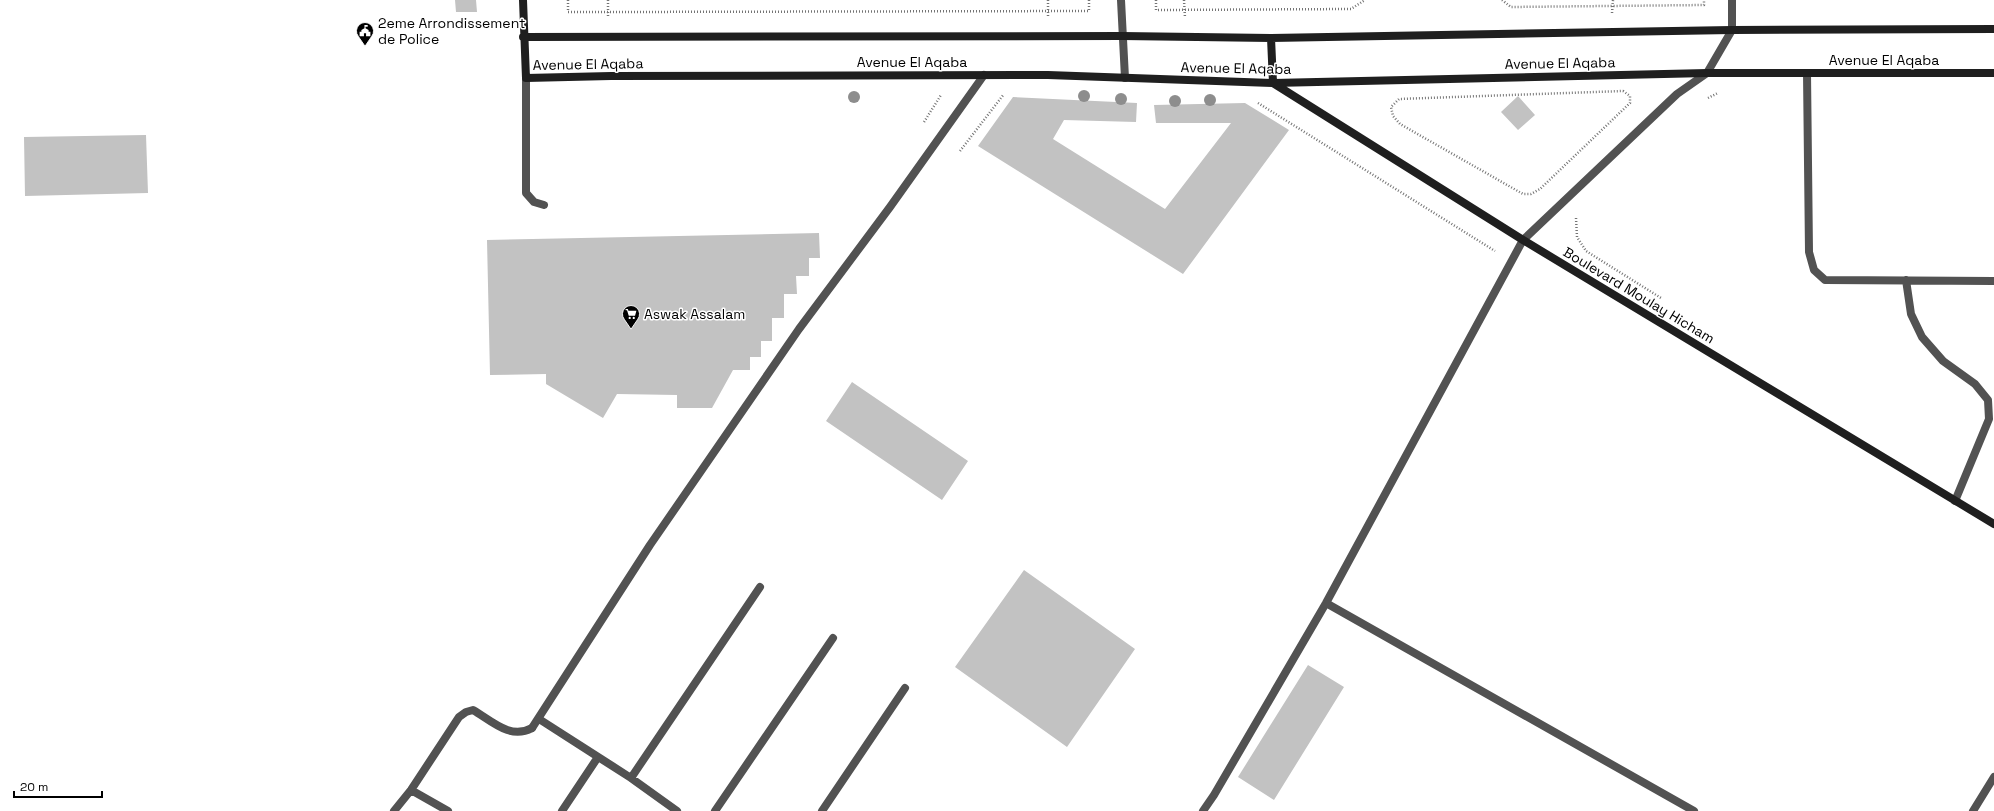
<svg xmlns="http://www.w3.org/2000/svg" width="1994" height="811" font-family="'Space Grotesk',sans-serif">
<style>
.building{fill:#c2c2c2}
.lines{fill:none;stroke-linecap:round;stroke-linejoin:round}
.path{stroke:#747474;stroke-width:2.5;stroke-dasharray:1 2;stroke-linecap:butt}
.lane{stroke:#525252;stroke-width:8}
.street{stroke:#525252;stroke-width:8}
.secondary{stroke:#1f1f1f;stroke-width:8}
.tree{fill:#8d8d8d}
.labels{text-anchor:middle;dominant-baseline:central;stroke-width:3;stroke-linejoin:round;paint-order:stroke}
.poi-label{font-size:14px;fill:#000;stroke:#fff;text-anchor:start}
.street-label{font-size:14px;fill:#000;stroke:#fff}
</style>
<rect width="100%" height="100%" fill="#fff"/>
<path class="building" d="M455 0H476L477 12H456Z
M1518 96 1535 115 1518 130 1501 112Z
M1013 97 1137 103 1136 122 1064 120 1053 139 1165 209 1231 123H1156L1154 105 1245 103 1289 130 1183 274 978 146Z
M146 135 148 193 25 196 24 137Z
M819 233 820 258H809V276H796L797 294H784V318H772V341H761V357H750V370H733L712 408H677V395L617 394 603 418 546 384V374L490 375 487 240Z
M852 382 968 461 942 500 826 421Z
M1024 570 1135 649 1067 747 955 667Z
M1308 665 1344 687 1274 800 1238 777Z"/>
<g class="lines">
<path class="path" d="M568 0V12H608L1089 11V0
M608 0V17
M1048 0V17
M1156 0V10L1351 9 1365 0
M1184 0 1185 18
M1502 0 1511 7 1704 5V0
M1612 13 1613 0
M1623 91 1630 96V103L1540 189 1531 194H1523L1400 124 1393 116 1391 107 1399 99Z
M1708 98 1718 93
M1258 103 1495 251
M924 122 941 95
M960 151 1004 94
M1576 218 1577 237 1586 251 1661 298"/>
<path class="lane" d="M526 78V193L534 202 544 205
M539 719 631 778 677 811
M631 778 760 587
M411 790 448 811
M394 811 411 790 459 717 466 712 473 710C492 721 510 740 532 728
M562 811 598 757
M715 811 833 638
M822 811 905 688"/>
<path class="street" d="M1121 0 1125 78
M1807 73 1809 252 1814 270 1825 280 1994 281
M1906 280 1911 314 1922 337 1943 361 1975 384 1988 400 1989 419 1955 501
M1326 603 1694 811
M532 728 650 545 799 329 890 207 984 75
M1203 811 1214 795 1326 603 1523 240 1677 94 1707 73 1732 30V0
M1973 811 1994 777"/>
<path class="secondary" d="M523 0 526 78 611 76 1048 75 1273 83 1707 73H1994
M523 37 1122 36 1271 38 1732 30 1994 29
M1271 38 1273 83 1523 240 1994 524"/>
</g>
<g class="tree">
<circle cx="1084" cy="96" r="6"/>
<circle cx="854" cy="97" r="6"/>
<circle cx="1121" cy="99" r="6"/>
<circle cx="1210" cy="100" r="6"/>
<circle cx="1175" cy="101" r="6"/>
</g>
<defs>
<symbol id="civic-pin" viewBox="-11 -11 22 30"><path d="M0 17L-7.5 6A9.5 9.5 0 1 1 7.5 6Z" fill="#000" stroke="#fff"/><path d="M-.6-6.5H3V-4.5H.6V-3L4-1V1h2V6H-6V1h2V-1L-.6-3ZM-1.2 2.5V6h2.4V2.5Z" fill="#fff"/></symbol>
<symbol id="supermarket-pin" viewBox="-11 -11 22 30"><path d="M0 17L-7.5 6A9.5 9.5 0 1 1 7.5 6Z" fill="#000" stroke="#fff"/><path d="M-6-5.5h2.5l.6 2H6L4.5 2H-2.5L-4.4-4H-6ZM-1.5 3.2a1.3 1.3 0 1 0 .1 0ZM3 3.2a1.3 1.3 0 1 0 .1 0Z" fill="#fff"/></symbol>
</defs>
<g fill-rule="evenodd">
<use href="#civic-pin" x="355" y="21" width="20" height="27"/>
<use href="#supermarket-pin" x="621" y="304" width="20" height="27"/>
</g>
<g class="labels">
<g class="poi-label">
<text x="378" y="23">2eme Arrondissement<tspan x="378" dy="16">de Police</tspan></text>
<text x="644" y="314">Aswak Assalam</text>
</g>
<g class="street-label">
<text x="1884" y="60">Avenue El Aqaba</text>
<text x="912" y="62">Avenue El Aqaba</text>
<text transform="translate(1560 63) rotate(-1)">Avenue El Aqaba</text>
<text transform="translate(588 64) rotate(-1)">Avenue El Aqaba</text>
<text transform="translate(1236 68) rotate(1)">Avenue El Aqaba</text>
<text transform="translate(1639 295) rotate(31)">Boulevard Moulay Hicham</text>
</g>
</g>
<path d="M14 791v6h88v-6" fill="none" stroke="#000000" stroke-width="2"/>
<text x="20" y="791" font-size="12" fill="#000000" stroke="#ffffff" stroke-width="3" paint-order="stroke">20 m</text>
</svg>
